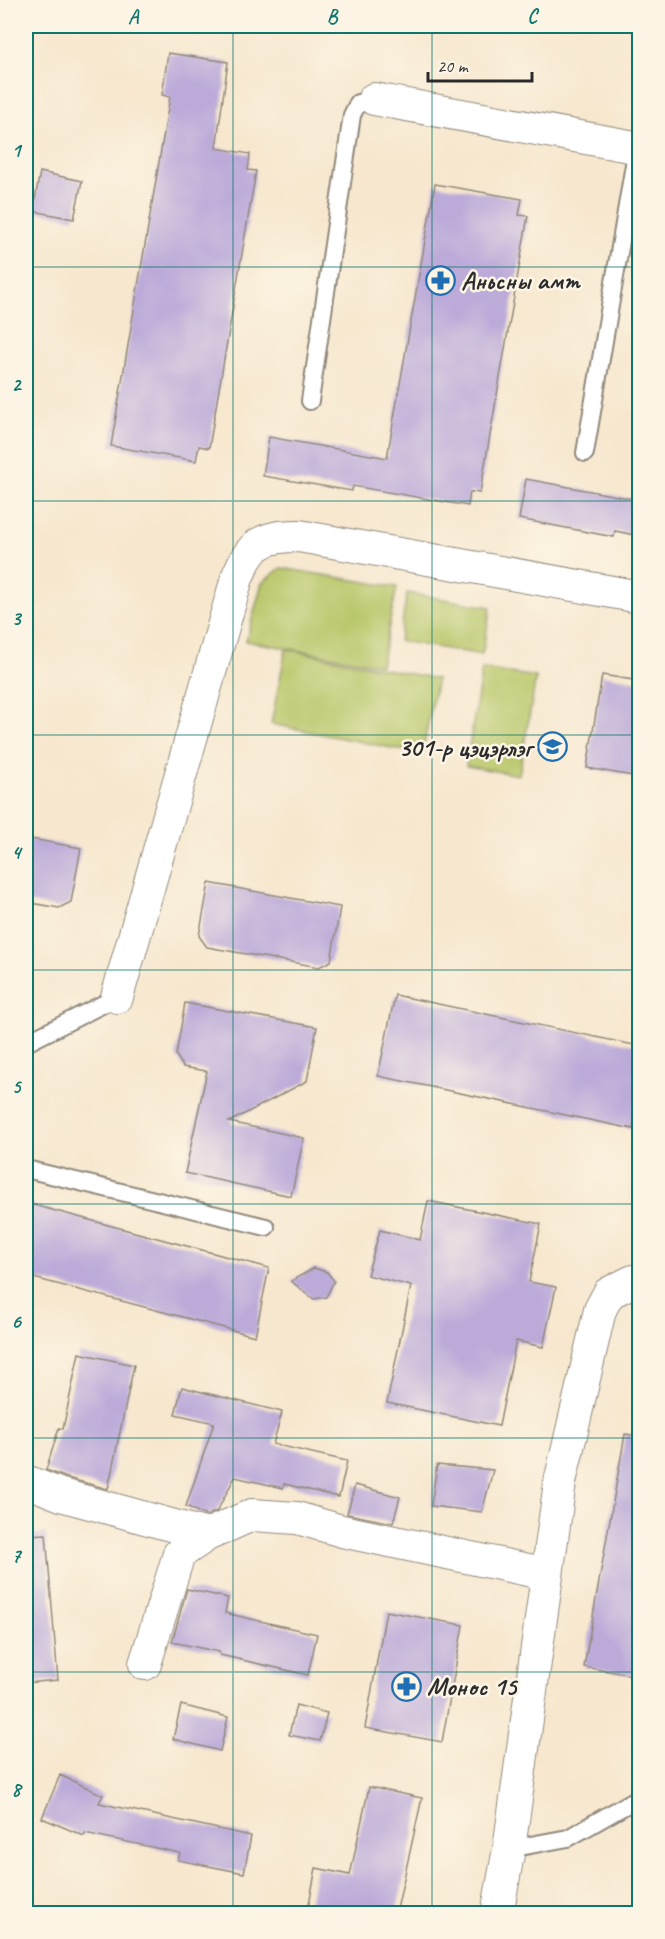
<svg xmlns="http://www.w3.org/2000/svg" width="665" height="1939" font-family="Caveat,sans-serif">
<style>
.green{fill:#b8c668;stroke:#72784a;stroke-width:1.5}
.building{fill:#bcabd9}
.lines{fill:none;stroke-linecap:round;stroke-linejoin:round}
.service-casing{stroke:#91897c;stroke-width:20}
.minor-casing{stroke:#91897c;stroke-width:34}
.service{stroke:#fff;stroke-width:16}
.minor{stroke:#fff;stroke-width:32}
.grid{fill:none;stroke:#0f766e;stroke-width:1.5;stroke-opacity:0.55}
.labels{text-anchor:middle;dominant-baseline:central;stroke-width:5;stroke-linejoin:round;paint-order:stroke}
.poi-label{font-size:26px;font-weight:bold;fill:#2b2b2b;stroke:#fcf5e5;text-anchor:start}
.neatline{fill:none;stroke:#0f766e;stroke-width:2}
.grid-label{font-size:20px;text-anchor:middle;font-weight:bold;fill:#0f766e}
</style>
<rect width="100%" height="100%" fill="#fcf5e5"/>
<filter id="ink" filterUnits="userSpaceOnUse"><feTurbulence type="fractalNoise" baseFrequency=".0167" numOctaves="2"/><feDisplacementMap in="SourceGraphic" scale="12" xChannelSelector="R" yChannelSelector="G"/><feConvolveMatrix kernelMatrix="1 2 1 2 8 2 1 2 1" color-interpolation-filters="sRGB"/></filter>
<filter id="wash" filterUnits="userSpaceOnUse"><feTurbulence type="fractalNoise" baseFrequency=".008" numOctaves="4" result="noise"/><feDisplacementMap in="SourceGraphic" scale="24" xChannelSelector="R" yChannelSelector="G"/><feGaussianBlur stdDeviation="1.35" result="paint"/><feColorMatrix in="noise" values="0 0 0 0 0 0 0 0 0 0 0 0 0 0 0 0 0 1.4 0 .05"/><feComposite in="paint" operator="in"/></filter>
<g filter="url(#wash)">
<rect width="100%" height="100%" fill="#f7e7ce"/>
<path class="green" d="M281 568 397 587 381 665 246 641 262 583Z
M407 593 491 607 482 655 399 641Z
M286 649 437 679 422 754 271 724Z
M482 669 536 677 519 775 466 766Z"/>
<g id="blocks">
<path class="building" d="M168 53 228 62 216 148 250 154 248 170 256 171 209 448 199 446 196 461 111 446 170 97 162 95Z
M40 172 82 181 74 219 33 211Z
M435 184 522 199 519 215 528 216 480 493 470 492 468 506 353 486 352 491 263 476 269 437 387 458Z
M526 479 639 500V536L615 531 614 537 519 519Z
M602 675 639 681V777L587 768Z
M26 838 81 848 71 902 59 908 26 902Z
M209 883 340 907 331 961 319 967 207 947 199 936Z
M395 995 639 1046V1097L633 1129 378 1076Z
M185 1003 317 1027 307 1081 229 1122 304 1138 291 1196 185 1173 207 1071 183 1067 176 1055Z
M428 1201 541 1224 529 1282 556 1287 543 1347 516 1341 499 1426 387 1403 411 1286 367 1275 380 1230 420 1240Z
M26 1203 269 1268 255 1336 26 1276Z
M314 1268 327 1272 334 1281 326 1297 314 1299 310 1296 291 1281Z
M79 1353 134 1365 108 1489 67 1478 46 1470 59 1428 63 1429Z
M182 1387 282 1412 273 1444 347 1461 339 1497 284 1484 283 1488 235 1477 217 1511 206 1516 186 1506 214 1423 175 1414Z
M625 1434 639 1436V1660L637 1676 584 1667Z
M437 1465 493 1470 482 1512 431 1506Z
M355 1485 400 1497 393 1523 347 1514Z
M46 1534 58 1680 26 1683V1535Z
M187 1589 228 1598 225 1613 317 1634 308 1675 220 1655 219 1652 172 1642Z
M386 1611 463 1625 442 1742 365 1728Z
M181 1705 228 1717 220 1751 173 1739Z
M296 1705 327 1713 320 1741 289 1735Z
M60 1775 103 1795 99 1803 251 1836 244 1873 178 1860 180 1853 85 1833 84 1836 42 1818Z
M369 1787 422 1798 396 1914H307L316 1868 350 1875Z"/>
</g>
</g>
<g filter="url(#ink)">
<use href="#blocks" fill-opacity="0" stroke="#91897c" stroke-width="1.5"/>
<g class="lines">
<defs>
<path id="service" d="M310 401 352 115 358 103 374 99
M585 453 637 147
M26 1043 117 997
M26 1169 266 1227
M509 1849 568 1838 640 1797"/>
<path id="minor" d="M374 99 640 148
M117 997 237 578C251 543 262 536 299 536L640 597
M26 1481 61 1495 207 1535
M145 1664 179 1554 207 1535 252 1515 297 1518 342 1531 547 1574
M497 1914 509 1849 560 1482 600 1310 609 1293 633 1281H640"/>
</defs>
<use href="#service" class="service-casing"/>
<use href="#minor" class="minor-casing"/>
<use href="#service" class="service"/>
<use href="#minor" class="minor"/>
</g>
</g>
<path class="grid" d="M233 26V1914M432 26V1914M26 267H640M26 501H640M26 735H640M26 970H640M26 1204H640M26 1438H640M26 1672H640"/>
<defs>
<symbol id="pharmacy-ring" viewBox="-11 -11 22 22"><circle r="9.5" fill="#fcf5e5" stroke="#1f6fb2" stroke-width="1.5"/><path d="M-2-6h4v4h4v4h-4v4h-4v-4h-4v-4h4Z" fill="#1f6fb2"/></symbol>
<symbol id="school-ring" viewBox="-11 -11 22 22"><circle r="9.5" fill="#fcf5e5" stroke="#1f6fb2" stroke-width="1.5"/><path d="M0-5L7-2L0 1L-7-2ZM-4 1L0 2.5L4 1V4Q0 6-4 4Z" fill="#1f6fb2"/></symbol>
</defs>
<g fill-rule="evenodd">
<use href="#pharmacy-ring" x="424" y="264" width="33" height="33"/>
<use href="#school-ring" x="536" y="730" width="33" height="33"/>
<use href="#pharmacy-ring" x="390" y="1670" width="33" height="33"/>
</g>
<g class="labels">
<g class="poi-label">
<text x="461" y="280">Аньсны амт</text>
<text x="532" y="747" text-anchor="end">301-р цэцэрлэг</text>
<text x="427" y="1686">Монос 15</text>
</g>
</g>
<rect width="665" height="1939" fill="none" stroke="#fcf5e5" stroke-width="66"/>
<path d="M428 72v9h104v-9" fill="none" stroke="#2b2b2b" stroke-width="3"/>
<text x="437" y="72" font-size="18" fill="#2b2b2b" stroke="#fcf5e5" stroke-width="4.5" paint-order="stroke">20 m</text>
<rect x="33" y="33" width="599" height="1873" class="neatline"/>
<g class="grid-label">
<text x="133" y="23">A</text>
<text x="332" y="23">B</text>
<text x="532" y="23">C</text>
<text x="16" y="157">1</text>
<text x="16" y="391">2</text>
<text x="16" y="625">3</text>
<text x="16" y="859">4</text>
<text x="16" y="1093">5</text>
<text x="16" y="1328">6</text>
<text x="16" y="1562">7</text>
<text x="16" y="1796">8</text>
</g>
</svg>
